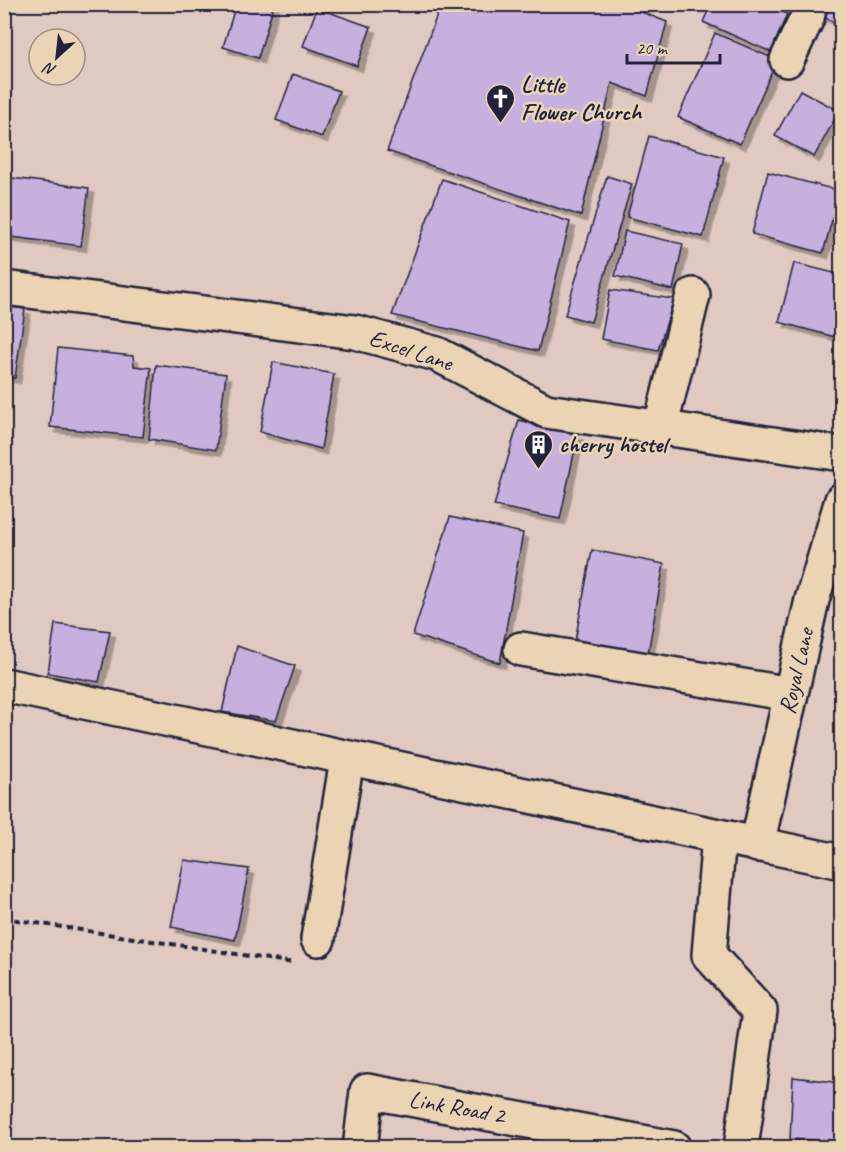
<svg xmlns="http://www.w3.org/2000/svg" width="846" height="1152" font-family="Caveat,sans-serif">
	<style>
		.building { fill: #c7afde; stroke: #22223b; stroke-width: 1.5; filter: url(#shadow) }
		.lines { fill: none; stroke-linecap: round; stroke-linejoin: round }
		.minor-casing { stroke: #22223b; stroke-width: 38 }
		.path { stroke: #22223b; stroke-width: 4; stroke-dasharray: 6 4.5; stroke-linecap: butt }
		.minor { stroke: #ead4b3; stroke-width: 33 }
		.labels { text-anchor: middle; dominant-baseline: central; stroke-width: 5; stroke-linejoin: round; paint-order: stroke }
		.poi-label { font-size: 24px; font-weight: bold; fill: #22223b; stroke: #ead4b3; text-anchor: start }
		.street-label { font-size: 24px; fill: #22223b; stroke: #ead4b3 }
	</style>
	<defs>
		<filter id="shadow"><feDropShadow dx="5.5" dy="5.5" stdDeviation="0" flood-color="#0004"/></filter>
	</defs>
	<rect width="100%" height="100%" fill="#e0c9c0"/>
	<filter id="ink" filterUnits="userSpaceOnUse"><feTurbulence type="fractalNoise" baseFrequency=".0167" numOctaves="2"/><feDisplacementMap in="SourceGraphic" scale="12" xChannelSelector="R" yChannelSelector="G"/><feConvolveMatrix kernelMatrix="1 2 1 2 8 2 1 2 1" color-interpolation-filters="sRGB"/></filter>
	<g filter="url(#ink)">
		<path class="building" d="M236 4H274L258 58 223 47Z
			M441 4H621L667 22 647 96 612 83 581 216 387 151Z
			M711 4H766L787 14 771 52 703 22Z
			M820 4H842V26L816 13Z
			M317 8 371 27 357 66 303 46Z
			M715 33 777 60 740 144 678 117Z
			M293 74 339 91 322 137 276 120Z
			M800 90 839 111 814 157 775 136Z
			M649 136 724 157 703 237 627 217Z
			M768 172 840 191 823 253 752 234Z
			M607 176 632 184 591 322 565 315Z
			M4 177 89 188 81 246 4 236Z
			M442 179 570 222 538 351 392 315Z
			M625 231 683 244 673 290 615 276Z
			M794 263 842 275V313L835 337 779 322Z
			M610 290 674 299 658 350 601 339Z
			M4 306 25 309 15 378 4 376Z
			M58 348 133 356 134 366 151 368 143 437 50 427Z
			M273 362 334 374 321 449 260 432Z
			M156 365 226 374 216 450 149 439Z
			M519 420 578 435 560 519 494 506Z
			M450 517 523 533 500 663 413 635Z
			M592 550 664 564 648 653 575 641Z
			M55 624 110 631 99 682 48 673Z
			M237 646 295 666 276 721 222 712Z
			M184 860 249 869 235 940 171 927Z
			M793 1077 842 1083V1141L790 1139Z"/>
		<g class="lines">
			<defs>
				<path id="minor" d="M787 60 807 18 810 4
					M4 288 355 332 437 354 546 411 842 454
					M660 429 693 295
					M521 649 791 694
					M4 685 842 862
					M719 836 709 955 760 1011 741 1148
					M757 845 812 600 842 500
					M318 939 347 759
					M360 1148 367 1091 674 1148"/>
			</defs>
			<use href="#minor" class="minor-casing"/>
			<path class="path" d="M4 918 294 963"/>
			<use href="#minor" class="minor"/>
		</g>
	</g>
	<defs>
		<symbol id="church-pin" viewBox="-11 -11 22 30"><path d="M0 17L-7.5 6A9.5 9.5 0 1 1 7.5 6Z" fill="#22223b" stroke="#ead4b3"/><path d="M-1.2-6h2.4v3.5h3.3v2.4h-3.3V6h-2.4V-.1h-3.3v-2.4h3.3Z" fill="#fff"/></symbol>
		<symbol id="building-pin" viewBox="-11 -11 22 30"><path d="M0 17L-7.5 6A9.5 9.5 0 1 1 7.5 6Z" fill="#22223b" stroke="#ead4b3"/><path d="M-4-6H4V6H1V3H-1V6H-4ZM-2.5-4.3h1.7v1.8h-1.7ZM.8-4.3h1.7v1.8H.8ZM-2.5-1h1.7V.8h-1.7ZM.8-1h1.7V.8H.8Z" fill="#fff"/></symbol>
	</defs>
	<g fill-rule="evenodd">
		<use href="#church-pin" x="484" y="82" width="33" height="45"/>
		<use href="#building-pin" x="522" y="428" width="33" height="45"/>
	</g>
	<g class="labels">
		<g class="poi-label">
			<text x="521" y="84">Little<tspan x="521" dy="28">Flower Church</tspan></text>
			<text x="559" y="444">cherry hostel</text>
		</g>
		<g class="street-label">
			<text transform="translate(411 350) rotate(18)">Excel Lane</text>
			<text transform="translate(796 671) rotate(-77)">Royal Lane</text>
			<text transform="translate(457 1107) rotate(10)">Link Road 2</text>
		</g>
	</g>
	<rect width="846" height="1152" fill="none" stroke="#ead4b3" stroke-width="24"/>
	<rect x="12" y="12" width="822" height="1128" fill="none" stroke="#22223b" stroke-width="2" filter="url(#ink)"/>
	<g transform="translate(57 57) rotate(207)"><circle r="28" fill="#ead4b3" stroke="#9a8d83" stroke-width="1.5"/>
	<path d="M0-4.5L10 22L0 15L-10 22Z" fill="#22223b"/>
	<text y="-9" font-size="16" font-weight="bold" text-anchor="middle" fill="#22223b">N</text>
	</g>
	<path d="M627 54v9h93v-9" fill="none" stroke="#22223b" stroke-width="3"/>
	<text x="636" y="54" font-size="18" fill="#22223b" stroke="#ead4b3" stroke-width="4.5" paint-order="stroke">20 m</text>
</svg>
